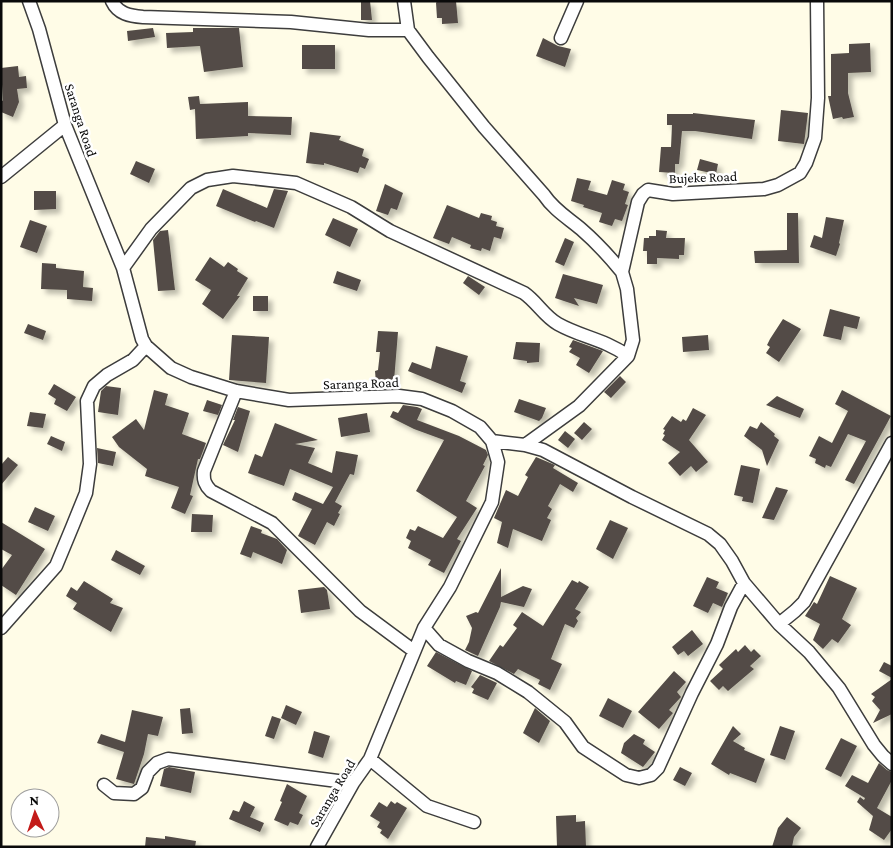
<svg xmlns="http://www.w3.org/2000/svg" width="893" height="848" font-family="'Crimson Pro',serif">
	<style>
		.building { fill: #534c46; filter: url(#shadow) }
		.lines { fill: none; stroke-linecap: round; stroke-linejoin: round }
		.street-casing { stroke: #3d3d3d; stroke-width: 15 }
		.street { stroke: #fff; stroke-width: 12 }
		.labels { text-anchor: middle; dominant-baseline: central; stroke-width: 5; stroke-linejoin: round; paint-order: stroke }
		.street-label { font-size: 14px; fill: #0a0a0a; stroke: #fff }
	</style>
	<defs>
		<filter id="shadow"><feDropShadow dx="4.5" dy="4.5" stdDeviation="2.5" flood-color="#0004"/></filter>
	</defs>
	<rect width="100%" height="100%" fill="#fffce7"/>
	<path class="building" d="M361 1H370L372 20H361Z
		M437 1H456L458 23 442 24V18H437L436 3Z
		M153 28 155 37 128 41 127 31Z
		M193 28H239L243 67 204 72 200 46 167 48 166 33 193 32Z
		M543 38 558 46 571 49 565 67 536 56Z
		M870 43 871 72 848 73V93L854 117 843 119 842 117 833 119 828 96H831V54L849 53V44Z
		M302 45H335V69H302Z
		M18 66 19 77 26 76 27 88 17 89 19 102 13 117 1 112V100L3 101 1 68Z
		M199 96 200 104 248 102V116L292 117 291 135 248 133V136L196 139 195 109 190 110 188 97Z
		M781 110 808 113 804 144 778 141Z
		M693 113 755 120 752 139 695 131H682L679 164H675V173L659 172 661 147H671L672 125H667V114H693Z
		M310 132 341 136 339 140 364 149 362 156 369 159 365 169 360 167 358 173 324 163V165L306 163Z
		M700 159 718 164 716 174 697 170Z
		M136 161 155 169 149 183 130 174Z
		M577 178 591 181 588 190 607 195 612 180 625 184 623 190 629 192 625 204 628 205 622 221 615 219 612 226 599 222 602 213 583 207 584 205 571 201Z
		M385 184 403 193 397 210 391 208 388 215 376 211Z
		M223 189 267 208 274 189 288 191 274 228 256 221 255 222 216 206Z
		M34 191H56V209L34 210Z
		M447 205 479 218 481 213 492 216 491 220 497 222 496 226 504 228 501 239 494 237 490 251 482 248 481 251 470 248 471 245 452 237 449 244 433 238Z
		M787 213H798L799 263H755L754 251 787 250Z
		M826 217 844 220 839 243 840 244 836 256 810 247 814 235 822 238Z
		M333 218 358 229 350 247 325 235Z
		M30 220 47 226 37 253 20 247Z
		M168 230 175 290 158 291 153 240 160 231Z
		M656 230 667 231 666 238H685L684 255H679V259L657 258V264H647V251H643L644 238H649V236H656Z
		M565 238 574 242 564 266 555 262Z
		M210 257 224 267 228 262 238 269 237 271 248 278 237 296H240L223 319 202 304 211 290 195 280Z
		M42 263 56 264V268L84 271 83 287 93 288 92 301 67 299V290L41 289Z
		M337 271 361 280 357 291 333 283Z
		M563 274 603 285 597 304 574 298 579 306 555 298Z
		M468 276 485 287 479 295 463 283Z
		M253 296H268V311H253Z
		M830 309 860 317 857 329 844 326 841 340 823 336Z
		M783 319 801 329 779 362 766 353 770 347 767 345 770 339Z
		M28 324 46 331 43 340 24 333Z
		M378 331 398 332 394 381 376 383 375 371 378 370 380 352H376Z
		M232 335 269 337 266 383 229 380Z
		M708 335 709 350 683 352 682 337Z
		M573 340 603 351 589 373 576 365 580 358 569 352 572 348 569 347Z
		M516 342 540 343 539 362 527 363V361L513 359Z
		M436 346 468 356 460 381 466 383 462 393 408 371 412 362 431 369Z
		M620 376 626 382 611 398 604 392Z
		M54 384 76 397 67 411 54 404 56 399 48 394Z
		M106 386 121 388 118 415 98 412 101 391Z
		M154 390 168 394 165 405 189 413 182 434 206 443 200 459H198L190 495 193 496 185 514 171 508 179 487 145 476 147 469 119 447 112 437 136 419 144 430Z
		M842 390 891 416 854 484 845 480 866 441 848 434 831 467 826 465 825 468 815 463 816 459 809 456 819 436 832 443 848 411 835 404Z
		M777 396 804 409 800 418 766 405Z
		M519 399 546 408 542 418 539 421 514 412Z
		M207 400 222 405 218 415 203 411Z
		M403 405 417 407 422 409 417 420 459 436 486 450 488 455 483 465 485 466 466 501 477 508 457 539 461 541 444 573 428 565 431 560 408 548 411 541 406 538 410 529 415 531 418 526 443 538 457 517 416 491 444 440 414 429 390 417 393 411 398 413Z
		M238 407 250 411 238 452 223 445 235 420H233Z
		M693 408 706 415 689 440 708 462 696 472 691 466 680 476 668 463 680 452 662 440 665 435 663 434 665 430 663 429 672 416 681 422 683 419 686 421Z
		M30 412 46 414 43 428 27 426Z
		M367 413 370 432 341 437 338 418Z
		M584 422 592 429 582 440 574 433Z
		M761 422 775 434 774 436 779 440 767 466 762 450 744 436 750 426 757 429Z
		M275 423 318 440 295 444 315 448 308 463 332 473 336 451 358 455 354 475 350 474 335 502 342 506 338 513 340 514 334 526 327 522 315 545 298 536 312 509 292 500 295 492 323 504 333 487 290 469 284 486 248 473 255 454 262 457Z
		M565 431 575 439 568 448 558 440Z
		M51 436 65 442 62 451 47 444Z
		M97 448 116 452 113 466 98 463Z
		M8 457 18 465 1 485V465Z
		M536 457 555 465 553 468 578 483 573 492 560 484 548 506 552 509 547 518 551 520 542 541 513 529 508 548 497 543 502 522 494 518 506 490 518 496 528 477 525 475Z
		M741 465 760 469 753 503 742 501 743 497 734 495Z
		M776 487 788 490 774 520 762 518Z
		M35 507 55 516 48 531 28 522Z
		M192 514 213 515 212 532H191Z
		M610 520 628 528 613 559 596 549Z
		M1 522 45 549 16 595 1 585V570L12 555 1 549Z
		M251 526 262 530 261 533 277 539 287 550 282 564 253 552 251 558 240 554Z
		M116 550 145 566 140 575 111 560Z
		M501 568V597L523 586 532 589 524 607 501 602 500 607 478 656 465 650 469 642 472 628 466 616 476 612 478 613Z
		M830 576 857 588 842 619 851 625 838 643 832 639 823 649 813 640 820 624 805 616 814 602 817 604Z
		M707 577 719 582 716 588 728 593 722 607 713 603 708 613 693 606Z
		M572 580 578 583 579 581 589 587 575 609 581 612 576 618 578 621 574 628 565 624 551 659 562 664 550 690 538 684 540 680 518 669 514 674 489 661 500 645 503 647 517 628 513 625 522 612 543 626Z
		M84 581 113 599 110 603 123 608 111 632 73 609 77 603 66 596 71 587 77 591Z
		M324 587 327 590 330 609 301 613 298 590Z
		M692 630 703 644 688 656 684 651 678 655 672 647Z
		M745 645 751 652 754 649 761 656 750 666 754 669 728 691 723 686 719 690 710 681 723 669 719 665 736 649 738 652Z
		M436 652 472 671 466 685 456 681 455 683 427 666Z
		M884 662 892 666V678L879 671Z
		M674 671 686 682 677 692 681 697 669 710 673 713 659 729 638 712Z
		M480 675 497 683 488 700 472 693 474 689 471 687Z
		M892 679V714L873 723 880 710 872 701 875 697 871 694Z
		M608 698 632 711 623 728 599 716Z
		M286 705 302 712 296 725 281 718Z
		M190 708 193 733 182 734 180 709Z
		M535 708 550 721 539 743 523 733Z
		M132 710 163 717 158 736 148 734 144 754 134 784 116 779 124 752 97 743 101 734 125 742Z
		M272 716 281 719 274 739 265 736Z
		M733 726 741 734 733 741 745 748 744 750 765 759 756 783 730 773 729 775 711 764Z
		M780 726 795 731 785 760 770 755Z
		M314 731 330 736 323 758 308 753Z
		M634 734 645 740 643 744 655 752 643 767 621 753 624 743Z
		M841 738 857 746 841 777 825 769Z
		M879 763 887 770 892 772V780L877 808 892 817V829L884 840 869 830 873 816 857 802 860 797 864 800 865 798 845 786 852 775 868 783Z
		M169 767 195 772 191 793 160 786 164 769Z
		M680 767 692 773 685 786 673 780Z
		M287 784 307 796 299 813 303 815 298 825 290 822 288 826 274 820 282 802 280 801Z
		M244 801 255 807 250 817 264 823 260 832 229 819 233 810 239 812Z
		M391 801 395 804 397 802 407 808 388 839 380 833 382 830 377 827 380 822 370 816 379 802 387 807Z
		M576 815V822L585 821 586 847H557L556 816Z
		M787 817 801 828 794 837 792 847H772L778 828Z
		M165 836 196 841 195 847H145L146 837 165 839Z"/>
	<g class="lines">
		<defs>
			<path id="street" d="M29 1 39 29 65 125 123 268 142 339 146 346 171 368 191 377 236 391 289 400 399 396 422 399 452 411 480 427 492 441 498 462 492 502 450 587 424 628 370 759 353 783 317 847
				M112 1C118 14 130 16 143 17L291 22 369 30H408
				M404 1 408 30 428 57 484 127 544 195C554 210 568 218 581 229 596 242 609 256 622 272
				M561 38 577 1
				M1 177 65 125
				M123 268 151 229 191 188 207 180 233 176 296 183 351 207 390 231 524 293C537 302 544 316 558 324 581 337 604 339 628 356
				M236 391 204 471C203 480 205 485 211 491L272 523 360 611 414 651
				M492 441 525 445 543 450 632 497 708 534 720 544 732 561 744 583 779 624 809 652 839 688 874 745 883 756 892 764
				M525 445 579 406 628 356 633 340 627 289 622 272 638 202 643 194 648 190 673 194 764 189 778 185 800 173 806 163 815 138 818 98 817 1
				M779 624 795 611 804 602 892 443
				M1 628 56 566 73 525 86 493 90 464 87 401 94 386 107 375 133 360 146 346
				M424 628 439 645 468 661 497 673 528 692 565 722 583 747 626 775 639 778 651 775 658 768 692 693 717 644 731 607 744 583
				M370 759 427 806 474 822
				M104 785 114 793 134 794 142 788 148 772 157 763 168 759 353 783"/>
		</defs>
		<use href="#street" class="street-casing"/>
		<use href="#street" class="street"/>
	</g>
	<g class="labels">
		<g class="street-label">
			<text transform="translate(81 120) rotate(72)">Saranga Road</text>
			<text transform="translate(703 177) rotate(-2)">Bujeke Road</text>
			<text transform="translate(361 383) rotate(-2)">Saranga Road</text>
			<text transform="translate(332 793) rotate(-59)">Saranga Road</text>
		</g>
	</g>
	<rect width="893" height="848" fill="none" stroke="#0a0a0a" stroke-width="5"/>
	<g transform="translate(35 813) rotate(357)"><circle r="24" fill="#ffffff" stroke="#9d9d9d"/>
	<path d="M0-4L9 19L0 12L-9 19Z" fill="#c31b19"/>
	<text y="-8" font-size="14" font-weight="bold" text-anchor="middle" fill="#0a0a0a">N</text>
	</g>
</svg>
